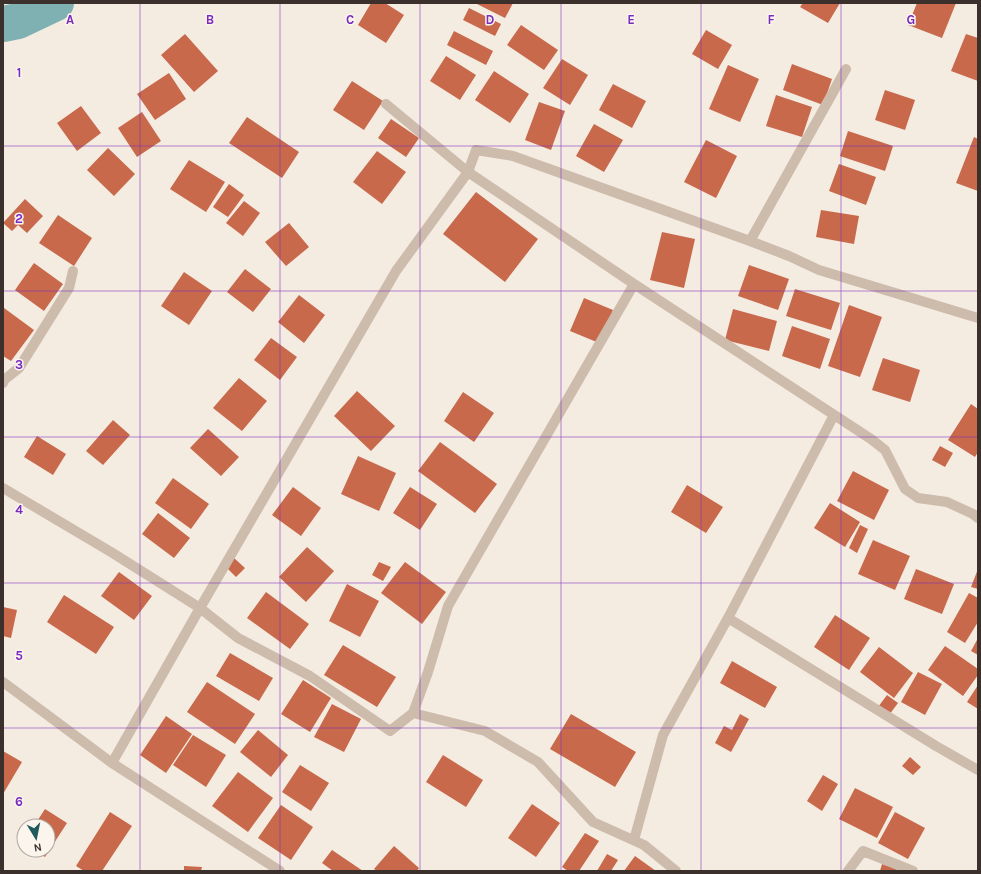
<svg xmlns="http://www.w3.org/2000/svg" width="981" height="874" font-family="Karla,sans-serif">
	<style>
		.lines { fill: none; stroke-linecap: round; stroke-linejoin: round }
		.river { stroke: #7fb0b2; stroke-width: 36 }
		.building { fill: #c8694b }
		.minor { stroke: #cdbbac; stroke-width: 10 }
		.grid { fill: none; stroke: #7b2cbf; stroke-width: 1; stroke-opacity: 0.55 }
		.grid-label { font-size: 13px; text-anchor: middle; font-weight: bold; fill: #7b2cbf; stroke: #fbf5ee; stroke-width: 3; stroke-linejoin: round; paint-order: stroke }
	</style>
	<rect width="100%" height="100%" fill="#f4ebe1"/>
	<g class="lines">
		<path class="river" d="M3 24 18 21 56 3"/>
	</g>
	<path class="building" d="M371 3H385L404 15 386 43 358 25Z
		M475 3H513L505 18Z
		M803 3H840L828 23 800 7Z
		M917 3H956L942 38 908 25Z
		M469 8 501 24 495 36 463 20Z
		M521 25 558 50 544 70 507 45Z
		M706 30 732 45 718 69 692 54Z
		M454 31 493 51 486 65 447 45Z
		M185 34 218 71 194 92 161 55Z
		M966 34 978 38V81L951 71Z
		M446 56 476 75 460 100 430 81Z
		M562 59 588 75 570 105 543 88Z
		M792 64 832 79 823 105 783 90Z
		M728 65 759 79 740 122 709 109Z
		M494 71 529 94 510 123 475 100Z
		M169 73 186 99 155 120 137 94Z
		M352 81 383 101 364 130 333 110Z
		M613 84 646 101 632 128 599 110Z
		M885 90 915 100 905 130 875 120Z
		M776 95 812 107 802 137 766 126Z
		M539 102 565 111 551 150 525 140Z
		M81 106 101 133 77 151 57 123Z
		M142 112 161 141 137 157 118 128Z
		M247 117 299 152 282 178 229 143Z
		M391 119 419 138 406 157 378 138Z
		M594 124 623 140 604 172 576 156Z
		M848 131 893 146 885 171 840 156Z
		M974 137 978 139V191L956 183Z
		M706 140 737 156 716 198 684 182Z
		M108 148 135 174 114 196 87 170Z
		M377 151 406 172 382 204 353 182Z
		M189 160 225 182 206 212 170 189Z
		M839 164 876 177 866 205 829 191Z
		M229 184 244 195 228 217 213 207Z
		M476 192 538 239 505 282 443 234Z
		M25 199 43 216 27 233 18 225 12 231 3 223Z
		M244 201 260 213 243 236 226 223Z
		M821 210 859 216 854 244 816 237Z
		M58 215 92 238 74 266 39 243Z
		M289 223 309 247 286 266 265 242Z
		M662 232 695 239 684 288 650 280Z
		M34 263 63 284 44 311 15 290Z
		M749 265 789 279 778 310 738 296Z
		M245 269 271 289 253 312 227 292Z
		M184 272 212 291 189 325 161 306Z
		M795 289 840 303 831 330 786 316Z
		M299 295 325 315 304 343 278 322Z
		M584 298 613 310 599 343 570 331Z
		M849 305 882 317 860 377 828 366Z
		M4 308 34 330 11 361 3 356Z
		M733 309 777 321 769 351 725 340Z
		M792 326 830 339 820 369 782 356Z
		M271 338 297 357 280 380 254 360Z
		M883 358 920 370 910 402 872 390Z
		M239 378 267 401 242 431 213 408Z
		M357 391 395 426 371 451 334 416Z
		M463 392 494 413 474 442 444 421Z
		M971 404 978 409V452L975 457 948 440Z
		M113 420 130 435 103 465 86 451Z
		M208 429 239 457 221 476 190 448Z
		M37 436 66 454 53 475 24 457Z
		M440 442 497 484 475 513 418 471Z
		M940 446 953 453 945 467 932 460Z
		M358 456 396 473 379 511 341 494Z
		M853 471 889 490 874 520 837 501Z
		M173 478 209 504 191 529 155 503Z
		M687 485 723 507 706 533 671 512Z
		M293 487 321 508 301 536 272 515Z
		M410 487 437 504 420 530 393 513Z
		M830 503 860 522 845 547 814 528Z
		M158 513 190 538 174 558 142 534Z
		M860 525 868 529 857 553 849 548Z
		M873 540 910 556 895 590 858 574Z
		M307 547 334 571 306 602 279 577Z
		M234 558 245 568 236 577 225 566Z
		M379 562 391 567 383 581 372 575Z
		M405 562 446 592 422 624 381 593Z
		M916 569 954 584 942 614 904 599Z
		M978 569V589L971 587Z
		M119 572 152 596 134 620 101 596Z
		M347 584 379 601 360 637 329 621Z
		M266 592 309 624 290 649 247 618Z
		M969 593 978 598V622L965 643 947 632Z
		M64 595 114 627 96 654 47 622Z
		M3 607 17 610 11 638 3 636Z
		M835 615 870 638 849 670 814 647Z
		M977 640 978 641V655L971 651Z
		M343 645 396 677 377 707 324 675Z
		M945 646 978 669V675L963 696 928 670Z
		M879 647 913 673 894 698 860 672Z
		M230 653 273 678 259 701 216 676Z
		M732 661 777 687 765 708 720 683Z
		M918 672 942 684 925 715 901 702Z
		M303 680 331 698 310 732 281 714Z
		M207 682 255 714 235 744 187 712Z
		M978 685V709L967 702Z
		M887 695 898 703 889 715 878 707Z
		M332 704 361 719 344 752 314 737Z
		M571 714 636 752 615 787 550 749Z
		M740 714 749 719 731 752 715 743 724 726 732 730Z
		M166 716 192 734 166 773 140 755Z
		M258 730 288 755 271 777 240 752Z
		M193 735 226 755 206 787 173 765Z
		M3 751 22 762 3 794Z
		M443 755 483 780 466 807 426 782Z
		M910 757 921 767 913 775 902 766Z
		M300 765 329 783 311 811 282 792Z
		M238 772 273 798 248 832 212 806Z
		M823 775 838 784 822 811 807 801Z
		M855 788 893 807 877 838 839 819Z
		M532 804 560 823 536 857 508 838Z
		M281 805 313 827 291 860 258 838Z
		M45 809 67 823 45 857 34 850H48V826H34Z
		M110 812 132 826 102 871H84L76 866Z
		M895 812 925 828 908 859 878 843Z
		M585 833 599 841 579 871H568L562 867Z
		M394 846 419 868 417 871H377L374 869Z
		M332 850 363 871H333L322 863Z
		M607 854 618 860 611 871H597Z
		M635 856 656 871H624Z
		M882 864 903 871H880Z
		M184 866 202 867 201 871H184Z"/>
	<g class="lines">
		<path class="minor" d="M386 104 468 172 634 284 871 439 885 450 905 489 918 498 947 502 973 514 978 518
			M750 241 846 69
			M3 383 4 380 19 368 69 288 73 271
			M3 488 111 552 200 608 238 638 310 676 390 731 413 713 485 731 538 762 593 822 644 845 676 871
			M728 618 936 746 978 770
			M3 682 112 763 280 871
			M413 713 428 672 448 606 634 284
			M112 763 200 608 396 271 468 172 476 150 513 156 750 241 789 256 819 270 978 318
			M634 840 663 735 728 618 834 415
			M848 871 863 851 913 871"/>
	</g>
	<path class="grid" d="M140 3V871M280 3V871M420 3V871M561 3V871M701 3V871M841 3V871M3 146H978M3 291H978M3 437H978M3 583H978M3 728H978"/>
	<g class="grid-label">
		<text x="70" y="24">A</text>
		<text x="210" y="24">B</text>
		<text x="350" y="24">C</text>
		<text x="490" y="24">D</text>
		<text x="631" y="24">E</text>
		<text x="771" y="24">F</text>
		<text x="911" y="24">G</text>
		<text x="19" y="77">1</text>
		<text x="19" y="223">2</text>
		<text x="19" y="369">3</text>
		<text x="19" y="514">4</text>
		<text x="19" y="660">5</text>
		<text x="19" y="806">6</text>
	</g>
	<rect width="981" height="874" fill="none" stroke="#3b302b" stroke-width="8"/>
	<g transform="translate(36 838) rotate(170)"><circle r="19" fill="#fbf5ee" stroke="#aea6a0"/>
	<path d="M0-3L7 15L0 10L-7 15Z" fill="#1f5a5e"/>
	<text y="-6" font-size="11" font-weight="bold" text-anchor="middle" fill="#3b302b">N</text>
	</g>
</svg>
